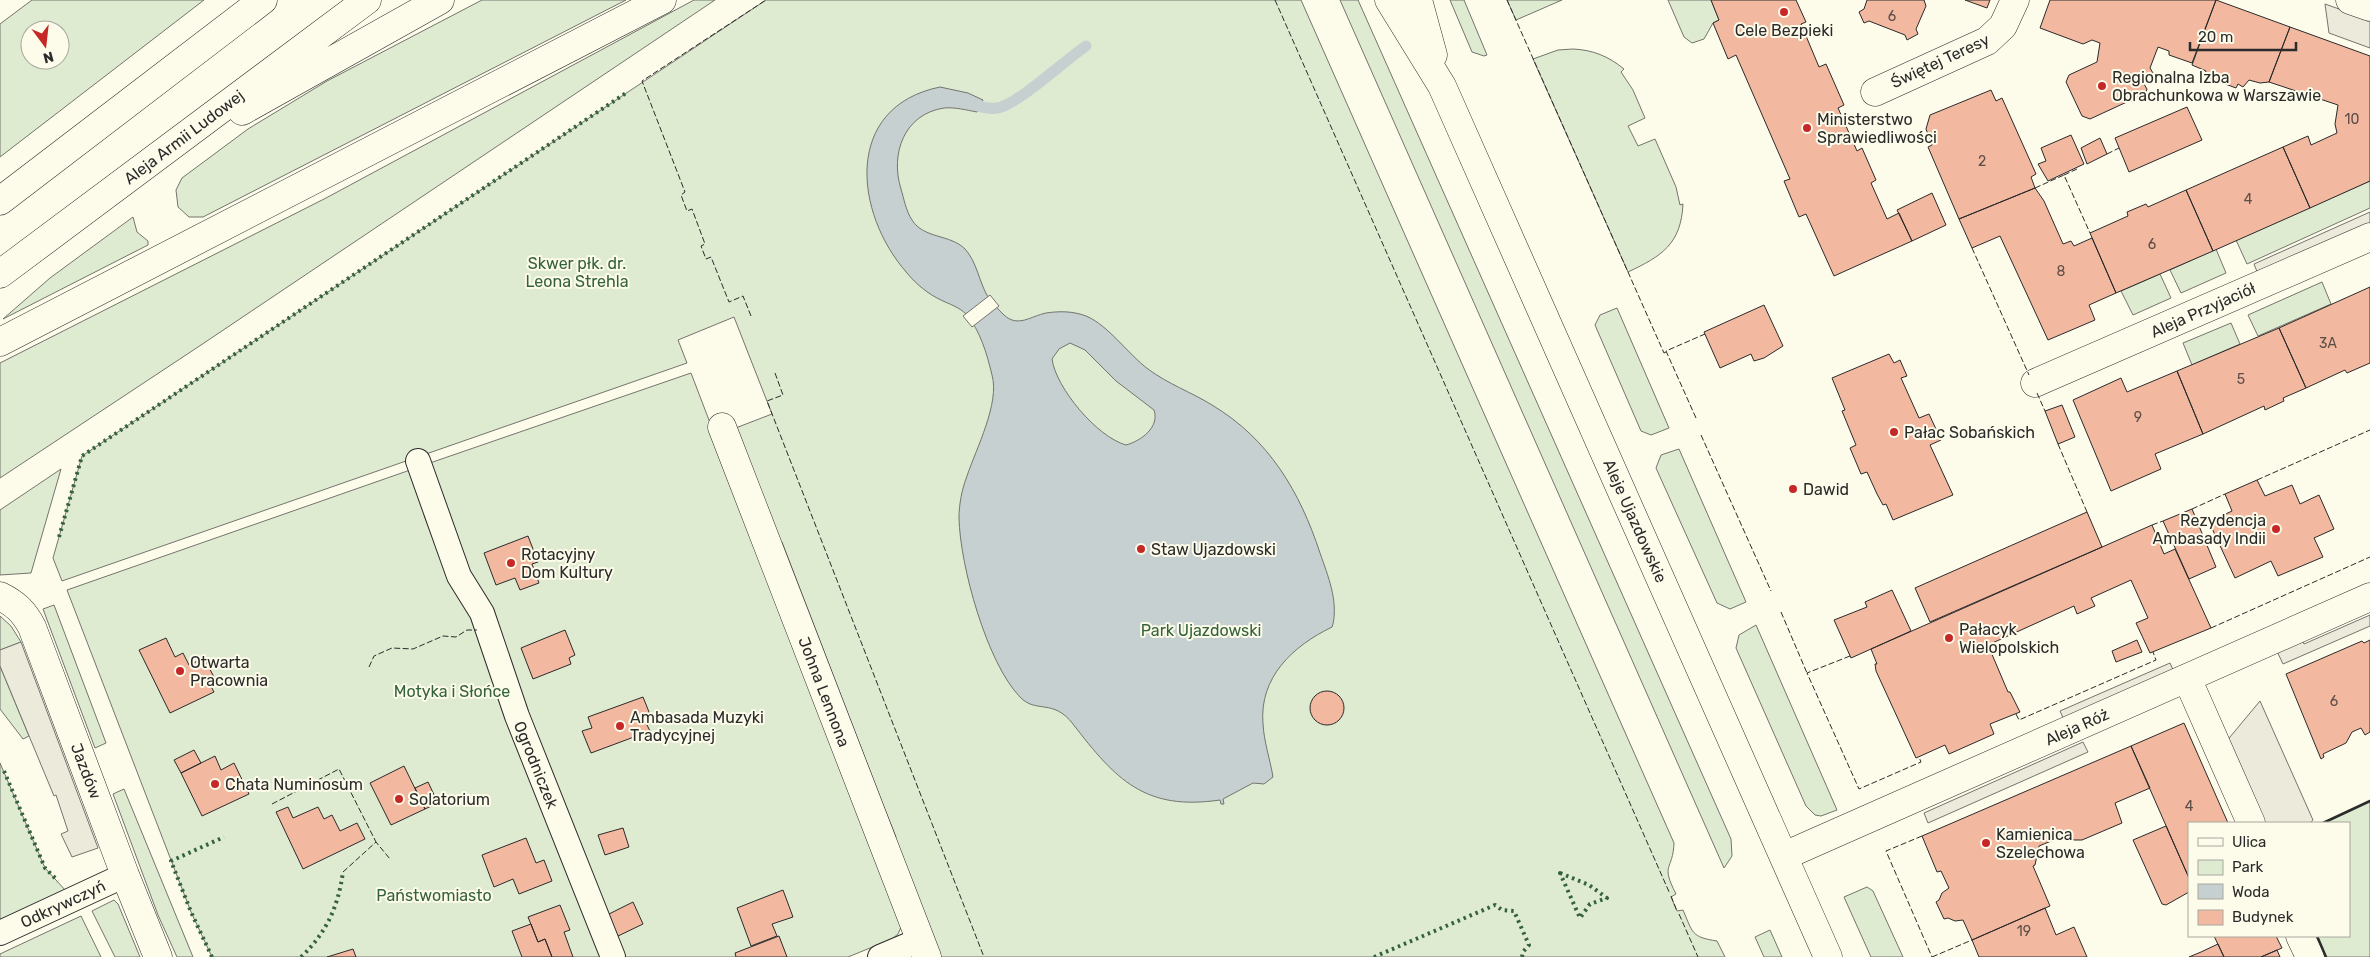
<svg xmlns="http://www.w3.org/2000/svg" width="2370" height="957" font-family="Rubik,sans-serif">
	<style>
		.green { fill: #deebd1; stroke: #74746e; fill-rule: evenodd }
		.parking { fill: #eceadb; stroke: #74746e }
		.water { fill: #c7d0d0; stroke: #74746e; fill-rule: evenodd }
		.pier { fill: #fdfbea; stroke: #74746e }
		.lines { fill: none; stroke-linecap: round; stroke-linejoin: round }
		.stream { stroke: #c7d0d0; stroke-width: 11 }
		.building { fill: #f2b8a0; stroke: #2b2b2b }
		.pedestrian-casing { stroke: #2b2b2b; stroke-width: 26 }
		.minor-casing { stroke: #2b2b2b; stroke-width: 29 }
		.tertiary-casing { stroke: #2b2b2b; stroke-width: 29 }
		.primary-casing { stroke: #2b2b2b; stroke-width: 29 }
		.pedestrian { stroke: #fdfbea; stroke-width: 24 }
		.minor { stroke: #fdfbea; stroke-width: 28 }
		.tertiary { stroke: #fdfbea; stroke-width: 28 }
		.primary { stroke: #fdfbea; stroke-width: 28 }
		.hedge { stroke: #34623c; stroke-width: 4; stroke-dasharray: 2.5 4; stroke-linecap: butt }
		.fence { stroke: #2b2b2b; stroke-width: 1; stroke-dasharray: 6 2.5; stroke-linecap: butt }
		.wall { stroke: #2b2b2b; stroke-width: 2.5 }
		.poi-dot { fill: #c62828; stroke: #fdfbea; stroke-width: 2 }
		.labels { text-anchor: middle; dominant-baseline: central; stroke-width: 4; stroke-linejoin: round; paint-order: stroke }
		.number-label { font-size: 14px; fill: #5d4e48 }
		.poi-label { font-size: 16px; fill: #2b2b2b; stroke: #fdfbea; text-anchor: start }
		.street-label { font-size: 16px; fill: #2b2b2b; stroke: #fdfbea }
		.park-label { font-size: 16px; fill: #34623c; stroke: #fdfbea }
	</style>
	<rect width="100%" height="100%" fill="#fdfbea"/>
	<path class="green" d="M32 0H204L0 157V24ZM30 30H60V60H30Z
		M482 0H626L203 217H189L178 207 176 190 182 178 248 129 327 81Z
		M694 0H715L198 347 0 478V363L326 198Z
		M766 0H1301L1674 843C1673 871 1660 863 1676 894L1671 897 1677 911 1683 910C1693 933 1691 937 1717 941L1725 957H936L892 843 896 837 884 807 782 542 775 540 733 429 772 414 734 317 678 340 687 363 62 581 53 558 82 456Z
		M1340 0H1358L1731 839 1732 856 1724 868Z
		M1450 0H1464L1487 55 1484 56 1472 52Z
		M1507 0H1562L1516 20Z
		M1668 0H1711L1719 20 1713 23 1704 39 1692 43 1684 37Z
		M1573 49C1593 50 1608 56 1624 69L1621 72 1633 90 1645 118 1628 126 1638 146 1655 139 1676 187 1680 205 1683 204C1681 244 1662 256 1628 272L1533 59 1558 50Z
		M2370 181V208L2247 264 2236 240Z
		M133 217 137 232 148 241V245L3 319 50 278Z
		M2216 249 2226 273 2181 293 2170 270Z
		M2160 274 2171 298 2133 315 2121 291Z
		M2322 282 2331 304 2258 336 2248 315Z
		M1617 308 1669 428 1651 435 1641 431 1595 325 1600 315Z
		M2231 323 2240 344 2192 365 2183 343Z
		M691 373 902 925 898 934 892 939 848 957H622L461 558 427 464Z
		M1679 449 1746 602 1730 609 1717 603 1656 468 1661 455Z
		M61 469 31 573 0 575V510Z
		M413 469 429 512 424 515 443 565 475 616 605 957H212L191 912 67 590Z
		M54 605 106 743 95 748 43 609Z
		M0 616 11 626 21 642 0 650Z
		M1756 625 1837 810 1821 816 1815 815 1806 806 1736 648 1739 635Z
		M0 666 29 736 23 739 0 709Z
		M0 763 45 868 66 891 0 921Z
		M124 789 193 957H177L158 915 113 794Z
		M2370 801V957H2326L2317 936H2349V823H2323Z
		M1867 887 1873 891 1903 957H1871L1844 897Z
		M114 900 118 904 140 957H115L92 911Z
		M81 916 101 957H0V954Z
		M1770 930 1782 957H1764L1755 937Z"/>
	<path class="parking" d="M2325 4 2370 20V48L2329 33Z
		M2370 212V224L2258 274 2254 264Z
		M2370 615V626L2283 664 2275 647 2300 636 2304 644Z
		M21 642 98 848 72 857 61 834 68 831 56 795 54 796 0 666V650Z
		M2170 663 2174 672 2064 720 2060 711Z
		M2260 701 2313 820 2310 823H2260L2225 743Z
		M2083 742 2088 752 1928 823 1924 813Z"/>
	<path class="water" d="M940 87 968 93 983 100 977 112C966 110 955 107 944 108 904 114 890 154 901 189 904 199 906 211 912 220 924 239 950 234 965 249 977 262 979 282 988 297 992 303 999 310 1004 315 1018 328 1031 316 1046 313 1059 311 1073 311 1086 316 1108 325 1128 354 1148 369 1168 384 1191 392 1212 405 1269 439 1300 492 1320 553 1328 576 1338 600 1333 624L1332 627C1293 646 1259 677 1263 724 1264 742 1270 759 1273 777L1264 784 1253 783 1223 799 1224 804H1221L1220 800C1145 811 1116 780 1073 724 1053 698 1036 714 1020 697 987 663 960 566 959 518 959 504 962 489 967 476 976 449 1000 403 992 375 987 354 980 330 966 314 959 307 949 304 941 300 928 294 916 284 907 273 854 213 843 107 940 87ZM1070 343 1085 350 1116 381 1154 410C1160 427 1141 441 1126 445 1097 437 1056 388 1052 359L1059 349Z"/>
	<path class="pier" d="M990 295 999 306 972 327 963 316Z"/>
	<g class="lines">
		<path class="stream" d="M966 102C976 105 987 110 997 108 1016 106 1065 60 1086 46"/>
	</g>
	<path class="building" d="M1711 0H1796L1806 22 1801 24 1819 67 1826 64 1844 105 1838 108 1857 151 1862 148 1876 180 1871 183 1887 219 1899 213 1912 241 1834 276 1806 214 1799 217 1784 181 1790 179 1736 55 1728 59 1713 23 1719 20Z
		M1867 0H1924L1926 6 1916 29 1918 34 1907 40 1905 35 1869 21 1864 23 1859 12 1864 9Z
		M1965 0H1990L1987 8Z
		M2050 0H2216L2192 63 2169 55V51L2158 47 2150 68 2153 73 2145 79 2144 84 2147 89 2146 92 2137 97 2135 102 2129 101 2090 119 2082 116 2066 82 2069 75 2097 62 2100 43 2092 40 2083 44 2040 28Z
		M2216 0 2290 27 2269 82 2260 83 2249 80 2243 87 2238 84 2236 88 2204 76 2206 71 2192 65Z
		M2290 27 2370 56V181L2310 208 2283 147 2308 136 2311 145 2337 133 2335 124 2338 105 2269 82Z
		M1991 90 1996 101 2002 98 2036 174 2031 177 2035 188 1959 219 1928 147 1932 145 1926 129 1930 115Z
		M2187 107 2202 140 2129 172 2115 138Z
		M2071 135 2084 164 2048 181 2038 164 2046 161 2041 148Z
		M2100 138 2107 154 2087 164 2081 148Z
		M2283 147 2310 208 2213 251 2186 190Z
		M2035 188 2044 201 2063 244 2071 241 2074 246 2092 238 2116 293 2089 305 2095 320 2048 340 2000 236 1972 248 1959 219Z
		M2186 190 2213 251 2116 293 2090 233 2128 216 2127 212 2146 204 2148 207Z
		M1932 193 1946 225 1912 241 1897 210Z
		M2370 287V363L2347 373 2345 370 2306 388 2279 328Z
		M1764 305 1783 346 1764 358 1754 361 1751 354 1720 368 1704 332Z
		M2279 328 2306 388 2283 398 2284 401 2265 410 2264 406 2203 434 2177 371Z
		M1889 354 1894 363 1900 360 1907 376 1901 378 1919 418 1929 414 1941 440 1930 445 1953 495 1893 520 1886 504 1883 505 1877 494 1867 472 1861 474 1850 448 1856 445 1842 411 1845 410 1832 378Z
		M2177 371 2203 434 2155 454 2161 469 2111 491 2073 400 2121 378 2127 392Z
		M2062 405 2075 437 2058 444 2045 411Z
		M2257 480 2265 496 2292 485 2300 504 2319 495 2334 529 2314 538 2323 557 2278 576 2271 561 2235 578 2209 522 2232 511 2225 494Z
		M2192 509 2216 567 2189 579 2163 521Z
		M2087 512 2102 547 1930 622 1915 588Z
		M2152 525 2164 554 2175 549 2211 628 2150 653 2136 623 2148 618 2131 580 2091 598 2095 606 2077 614 2074 606 1988 645 2008 692H2010L2020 712 1990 724 1994 734 1949 754 1945 745 1916 758 1876 671 1875 664H1877L1871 649Z
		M528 536 538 562 532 564 539 583 520 590 515 578 496 585 484 553Z
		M1892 590 1911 631 1851 658 1834 620 1867 607 1865 602Z
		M565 630 575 655 569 658 571 664 533 679 521 648Z
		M166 638 175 657 183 653 189 665 204 658 214 677 207 679 214 692 170 713 139 650Z
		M2137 640 2142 652 2116 662 2112 651Z
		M2370 640V732L2365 735 2361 728 2352 732 2346 743 2323 754 2324 757 2321 759 2286 674 2362 641 2364 643Z
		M1310 708a17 17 0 1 1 34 0a17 17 0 1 1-34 0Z
		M643 697 653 722 647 725 650 731 591 753 582 731 592 728 588 717Z
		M2184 723 2228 823H2189V878L2131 746Z
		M2131 746 2150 788 2115 803 2122 823 2082 840H2074L2066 835 2039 846 2035 865 2033 866 2050 906 1972 940 1963 920 1955 921 1948 918 1944 919 1936 902 1939 900 1942 893 1949 888 1941 871 1937 872 1922 836Z
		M194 750 201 763 181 773 174 760Z
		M215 756 221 770 234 763 249 794 202 816 181 773Z
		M404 766 425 809 391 825 370 783Z
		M428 782 438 803 425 809 415 788Z
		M288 807 293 818 318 807 324 819 332 815 340 831 357 823 365 839 303 869 276 812Z
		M2166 826 2189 878V892L2166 905 2162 904 2133 840Z
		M623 828 629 847 605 855 598 835Z
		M526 838 536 863 544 860 552 881 519 894 513 879 494 887 482 855Z
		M783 890 793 917 772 924 777 936 751 946 737 908Z
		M633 902 643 924 616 937 605 916Z
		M560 905 570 930 564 932 573 957H552L545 939 538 942 528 917Z
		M2045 908 2056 935 2074 927 2087 957H1979L1972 940Z
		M531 924 538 942 545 939 552 957H522L512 931Z
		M779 936 787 957H736L735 953Z
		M2214 936H2276L2282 948 2261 957H2224Z
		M2218 944 2224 957H2189L2201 952Z
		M353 949 356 957H327Z
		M2277 950 2280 957H2261Z"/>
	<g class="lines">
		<defs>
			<path id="pedestrian" d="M418 461 459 576 482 613 517 716 613 957
				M0 933 125 875
				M880 957 920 940"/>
			<path id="minor" d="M2350 0 2370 7
				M1875 92 1987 41 2003 26 2015 0
				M2035 383 2370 237
				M722 427 927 957
				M0 596C16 604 24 612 32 627L125 875 158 957
				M2187 678 2251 823
				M1784 856 2370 597
				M2300 936 2310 957"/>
			<path id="tertiary" d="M1389 0 1442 86 1828 957
				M1418 0 1433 55"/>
			<path id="primary" d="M242 111 440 0
				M0 201 263 0
				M0 274 367 0
				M0 342 662 0"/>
		</defs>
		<use href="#pedestrian" class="pedestrian-casing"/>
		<use href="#minor" class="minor-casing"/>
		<use href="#tertiary" class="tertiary-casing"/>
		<use href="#primary" class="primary-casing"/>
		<use href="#pedestrian" class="pedestrian"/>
		<use href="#minor" class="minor"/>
		<use href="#tertiary" class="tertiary"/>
		<use href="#primary" class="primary"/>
		<path class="hedge" d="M59 537 82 456 626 93
			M4 771 45 868 58 881
			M1560 873 1589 885 1607 898 1590 904 1580 918Z
			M212 957 191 912 171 861 224 837
			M301 957C327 932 338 907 343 872
			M1374 957 1495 905 1502 910 1514 911 1529 945 1523 952 1522 957"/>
		<path class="fence" d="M1275 0 1670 894
			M1507 0 1664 353 1666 352
			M2107 154 2119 148
			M2064 175 2077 169
			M2035 188 2064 175 2090 233
			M1972 248 2029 375
			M751 316 743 296 729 302 711 257 706 259 701 246 705 244 692 209 687 211 681 195 685 192 642 81 766 0
			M775 373 783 395 767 401 984 957
			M2037 393 2045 411
			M1696 418 1666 351 1705 334
			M1701 435 1771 591
			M2058 444 2087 512
			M2257 480 2370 430
			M2192 509 2225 494
			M2152 525 2163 521
			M1781 612 1807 673
			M2211 628 2370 557
			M1850 656 1807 673 1859 789 1921 762 1919 757
			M369 667 374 656 392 648 413 649 443 636 456 637 467 630H477
			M2016 714 2019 720 2156 660 2153 652
			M272 804 339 769 376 842
			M1922 836 1886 851 1932 957
			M343 872 376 842 390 859
			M1671 896 1677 911
			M1679 914 1698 957
			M1932 957 1972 940"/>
		<path class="wall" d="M2323 823 2370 801
			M2317 936 2326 957"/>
	</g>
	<g class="poi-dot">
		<circle cx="1784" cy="12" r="5"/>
		<circle cx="2102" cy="86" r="5"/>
		<circle cx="1807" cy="128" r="5"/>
		<circle cx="1894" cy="432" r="5"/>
		<circle cx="1793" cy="489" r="5"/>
		<circle cx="2276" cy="529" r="5"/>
		<circle cx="1141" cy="549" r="5"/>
		<circle cx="511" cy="563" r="5"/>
		<circle cx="1949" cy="638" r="5"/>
		<circle cx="180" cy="671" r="5"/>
		<circle cx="620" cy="726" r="5"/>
		<circle cx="215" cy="784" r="5"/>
		<circle cx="399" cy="799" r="5"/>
		<circle cx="1986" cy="843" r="5"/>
	</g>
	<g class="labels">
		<g class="number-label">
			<text x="1892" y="16">6</text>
			<text x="2352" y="119">10</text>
			<text x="1982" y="161">2</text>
			<text x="2248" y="199">4</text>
			<text x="2152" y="244">6</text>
			<text x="2061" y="271">8</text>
			<text x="2328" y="343">3A</text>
			<text x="2241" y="379">5</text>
			<text x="2138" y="417">9</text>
			<text x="2334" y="701">6</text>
			<text x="2189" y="806">4</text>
			<text x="2024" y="931">19</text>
		</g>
		<g class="poi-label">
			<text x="1784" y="30" text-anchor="middle">Cele Bezpieki</text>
			<text x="2112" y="77">Regionalna Izba<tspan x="2112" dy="18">Obrachunkowa w Warszawie</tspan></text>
			<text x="1817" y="119">Ministerstwo<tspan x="1817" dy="18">Sprawiedliwości</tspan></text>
			<text x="1904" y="432">Pałac Sobańskich</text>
			<text x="1803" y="489">Dawid</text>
			<text x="2266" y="520" text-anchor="end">Rezydencja<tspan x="2266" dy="18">Ambasady Indii</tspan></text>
			<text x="1151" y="549">Staw Ujazdowski</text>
			<text x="521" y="554">Rotacyjny<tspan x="521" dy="18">Dom Kultury</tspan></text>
			<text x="1959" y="629">Pałacyk<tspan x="1959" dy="18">Wielopolskich</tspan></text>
			<text x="190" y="662">Otwarta<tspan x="190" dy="18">Pracownia</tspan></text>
			<text x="630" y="717">Ambasada Muzyki<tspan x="630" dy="18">Tradycyjnej</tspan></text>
			<text x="225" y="784">Chata Numinosum</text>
			<text x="409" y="799">Solatorium</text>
			<text x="1996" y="834">Kamienica<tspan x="1996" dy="18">Szelechowa</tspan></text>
		</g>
		<g class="street-label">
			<text transform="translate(1940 61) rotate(-25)">Świętej Teresy</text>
			<text transform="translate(184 137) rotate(-37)">Aleja Armii Ludowej</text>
			<text transform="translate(2203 310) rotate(-24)">Aleja Przyjaciół</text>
			<text transform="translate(1635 521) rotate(66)">Aleje Ujazdowskie</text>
			<text transform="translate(824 692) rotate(69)">Johna Lennona</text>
			<text transform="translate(2077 727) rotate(-24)">Aleja Róż</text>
			<text transform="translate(536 765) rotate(68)">Ogrodniczek</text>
			<text transform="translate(86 771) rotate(69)">Jazdów</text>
			<text transform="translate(63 904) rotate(-25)">Odkrywczyń</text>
		</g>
		<g class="park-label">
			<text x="577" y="263">Skwer płk. dr.<tspan x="577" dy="18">Leona Strehla</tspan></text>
			<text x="1201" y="630">Park Ujazdowski</text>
			<text x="452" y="691">Motyka i Słońce</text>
			<text x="434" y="895">Państwomiasto</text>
		</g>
	</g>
	<rect x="2188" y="822" width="162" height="115" fill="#fdfbea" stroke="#a9a89e"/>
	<rect x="2198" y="838" width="25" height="8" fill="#fdfbea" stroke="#a9a89e"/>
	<text x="2232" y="847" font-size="15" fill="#2b2b2b">Ulica</text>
	<rect x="2198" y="860" width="25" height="15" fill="#deebd1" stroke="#a9a89e"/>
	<text x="2232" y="872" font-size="15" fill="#2b2b2b">Park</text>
	<rect x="2198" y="884" width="25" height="15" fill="#c7d0d0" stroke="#a9a89e"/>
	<text x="2232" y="897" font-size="15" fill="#2b2b2b">Woda</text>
	<rect x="2198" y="910" width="25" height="15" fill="#f2b8a0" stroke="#a9a89e"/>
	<text x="2232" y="922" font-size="15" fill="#2b2b2b">Budynek</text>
	<g transform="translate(45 45) rotate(165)"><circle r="24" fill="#fdfbea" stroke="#a9a89e"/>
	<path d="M0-4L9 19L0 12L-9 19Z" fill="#c62828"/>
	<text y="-8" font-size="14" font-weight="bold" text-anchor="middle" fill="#2b2b2b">N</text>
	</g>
	<path d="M2190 42v8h106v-8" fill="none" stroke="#2b2b2b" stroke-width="2.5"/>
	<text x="2198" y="42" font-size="15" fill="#2b2b2b" stroke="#fdfbea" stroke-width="4" paint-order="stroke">20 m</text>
</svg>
